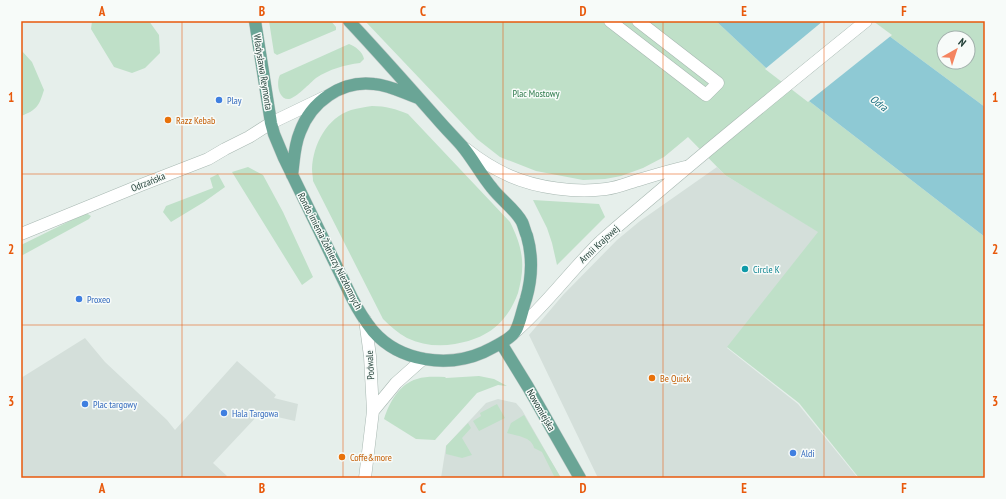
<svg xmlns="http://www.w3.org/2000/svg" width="1006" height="499" font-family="'PT Sans Narrow',sans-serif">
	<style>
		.built { fill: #d4dfda }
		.green { fill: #bfe0c8; fill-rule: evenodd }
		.water { fill: #8ec9d4 }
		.pier { fill: #e6efeb }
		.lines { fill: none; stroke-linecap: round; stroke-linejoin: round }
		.minor-casing { stroke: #a8b8b2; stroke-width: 13 }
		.major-casing { stroke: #c2cac8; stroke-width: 13 }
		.minor { stroke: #fff; stroke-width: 12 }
		.major { stroke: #6aa596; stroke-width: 12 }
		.grid { fill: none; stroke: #e8590c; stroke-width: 1; stroke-opacity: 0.55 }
		.shop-dot { fill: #3f7fe0; stroke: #f7fbf9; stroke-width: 1.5 }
		.food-dot { fill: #e8710a; stroke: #f7fbf9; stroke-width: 1.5 }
		.culture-dot { fill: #0f9aa8; stroke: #f7fbf9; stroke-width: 1.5 }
		.labels { text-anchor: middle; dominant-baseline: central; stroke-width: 3; stroke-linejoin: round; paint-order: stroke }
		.street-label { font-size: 10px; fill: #24423a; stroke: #f7fbf9 }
		.park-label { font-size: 10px; fill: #2d7a4b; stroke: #f7fbf9 }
		.shop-label { font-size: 10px; fill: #366cbe; stroke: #f7fbf9; text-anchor: start }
		.food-label { font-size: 10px; fill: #c56008; stroke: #f7fbf9; text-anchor: start }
		.culture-label { font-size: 10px; fill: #0d838f; stroke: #f7fbf9; text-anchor: start }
		.water-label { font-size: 11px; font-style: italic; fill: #1c6f80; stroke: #f7fbf9 }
		.neatline { fill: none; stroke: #e8590c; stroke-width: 1.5 }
		.grid-label { font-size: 13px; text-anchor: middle; font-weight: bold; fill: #e8590c }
	</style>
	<rect width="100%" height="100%" fill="#e6efeb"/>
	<path class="built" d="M717 167 725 175 819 232 727 348 798 404 858 478H598L529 335 563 295 617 240 640 221Z
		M85 338 105 362 167 420 175 430 237 361 276 395 274 398 298 404 295 421 260 413 213 463 227 476 225 478H21V378Z
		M498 399 516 403 522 410 561 478H441L446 446 486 403Z"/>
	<path class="green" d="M92 21H149L159 35 160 53 145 68 132 73 114 67 91 29Z
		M269 21H331L336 27V30L277 55 274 53Z
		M365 21H716L765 67 985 237V478H859L799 403 727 347 818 232 725 175 688 137 664 157 643 168 621 176 605 179 583 180 536 171 500 157 477 139Z
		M869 21H985V107ZM944 38H968V62H944Z
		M349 44C355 46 363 52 364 59L360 63C344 65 330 69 316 78 310 83 296 98 289 99 278 100 276 82 280 75Z
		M21 50 32 62 44 90C39 106 37 110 21 116Z
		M372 106C386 106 396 109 408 114L510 222C516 234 521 246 522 260 523 271 521 282 518 293 507 323 487 339 455 344 438 347 422 345 407 338 398 333 390 326 383 319L313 181C313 177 312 173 312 169 313 144 327 118 351 110 358 108 365 107 372 106Z
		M248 167 263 175 283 212 313 277 302 285 232 172Z
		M218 174 225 187 204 202 171 222 163 212 166 206 213 188 210 178Z
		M533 200 599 204 605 217 557 265 552 243 547 228Z
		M86 213 91 216 89 219 21 256V245Z
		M479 376 494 379 507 386 498 385 477 393 435 440 416 439 384 419C389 403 399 384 417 379 426 376 436 377 445 377L446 378Z
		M497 404 505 418 479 431 473 421 481 416 480 413Z
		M524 415 561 478H555L542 452 534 448C532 437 517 436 507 433L511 423Z
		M468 423 471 428 462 438 472 455 462 458 446 454V446Z"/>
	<path class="water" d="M716 21H869L985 107V237L765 67Z"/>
	<path class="pier" d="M823 21H873L892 35 808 102 765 69Z"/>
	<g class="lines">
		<defs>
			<path id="minor" d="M610 21 706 95 718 83 638 21
				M466 149C480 160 494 169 510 176 537 188 576 193 606 189 616 188 626 184 635 181 652 176 668 171 685 167
				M21 234 141 185 208 159 225 149 249 137 271 123 325 97
				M516 331C547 304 571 270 601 241 621 223 642 206 663 188 730 131 798 76 866 21
				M373 411 396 383 423 359
				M365 478 373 411 370 356 365 320"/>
			<path id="major" d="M255 21 271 123 274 134 284 158 352 298C358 310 365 321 373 331 400 362 448 368 484 352 492 348 513 338 516 330 520 323 523 307 526 299 532 278 533 257 527 236 525 232 524 226 522 222 515 209 501 200 492 188 481 175 473 159 462 146 455 138 447 130 440 122 410 88 380 54 349 21
				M292 175C294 161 294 146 300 132 311 102 341 80 374 84 389 85 404 93 418 98
				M501 343 528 387 580 478"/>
		</defs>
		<use href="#minor" class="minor-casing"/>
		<use href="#major" class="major-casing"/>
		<use href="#minor" class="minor"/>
		<use href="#major" class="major"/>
	</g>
	<path class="grid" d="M182 21V478M343 21V478M503 21V478M663 21V478M824 21V478M21 174H985M21 325H985"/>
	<g class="shop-dot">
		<circle cx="219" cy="100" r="4"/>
		<circle cx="79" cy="299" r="4"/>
		<circle cx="85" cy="404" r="4"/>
		<circle cx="224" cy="413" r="4"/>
		<circle cx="793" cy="453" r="4"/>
	</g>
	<g class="food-dot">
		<circle cx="168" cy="120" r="4"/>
		<circle cx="652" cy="378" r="4"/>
		<circle cx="342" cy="457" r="4"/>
	</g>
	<circle class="culture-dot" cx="745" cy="269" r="4"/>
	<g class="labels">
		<g class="street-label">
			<text transform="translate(263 72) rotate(81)">Władysława Reymonta</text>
			<text transform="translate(148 182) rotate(-22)">Odrzańska</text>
			<text transform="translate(599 244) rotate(-43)">Armii Krajowej</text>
			<text transform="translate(330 251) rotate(63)">Rondo imienia Żołnierzy Niezłomnych</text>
			<text transform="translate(370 365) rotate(-93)">Podwale</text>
			<text transform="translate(541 410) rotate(60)">Nowomiejska</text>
		</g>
		<g class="park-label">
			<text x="536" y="93">Plac Mostowy</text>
		</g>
		<g class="shop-label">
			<text x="227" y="100">Play</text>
			<text x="87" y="299">Proxeo</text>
			<text x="93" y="404">Plac targowy</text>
			<text x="232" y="413">Hala Targowa</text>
			<text x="801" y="453">Aldi</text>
		</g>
		<g class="food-label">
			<text x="176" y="120">Razz Kebab</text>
			<text x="660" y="378">Be Quick</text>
			<text x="350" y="457">Coffe&amp;more</text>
		</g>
		<g class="culture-label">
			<text x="753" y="269">Circle K</text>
		</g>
		<g class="water-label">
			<text transform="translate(879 103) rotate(38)">Odra</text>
		</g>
	</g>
	<rect width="1006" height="499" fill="none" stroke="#f7fbf9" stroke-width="44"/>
	<g transform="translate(956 50) rotate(39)"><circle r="19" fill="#f7fbf9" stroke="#a3b1ad"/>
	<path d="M0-3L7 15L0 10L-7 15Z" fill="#f4845f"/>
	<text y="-6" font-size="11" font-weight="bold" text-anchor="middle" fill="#24423a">N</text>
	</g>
	<rect x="22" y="22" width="962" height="455" class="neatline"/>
	<g class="grid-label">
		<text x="102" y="16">A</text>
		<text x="262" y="16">B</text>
		<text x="423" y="16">C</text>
		<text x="583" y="16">D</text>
		<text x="744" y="16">E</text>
		<text x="904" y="16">F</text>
		<text x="11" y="102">1</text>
		<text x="995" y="102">1</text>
		<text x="11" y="254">2</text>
		<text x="995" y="254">2</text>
		<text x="11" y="406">3</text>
		<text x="995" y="406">3</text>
		<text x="102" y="493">A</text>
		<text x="262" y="493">B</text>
		<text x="423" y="493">C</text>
		<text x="583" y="493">D</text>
		<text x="744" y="493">E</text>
		<text x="904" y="493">F</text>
	</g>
</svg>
